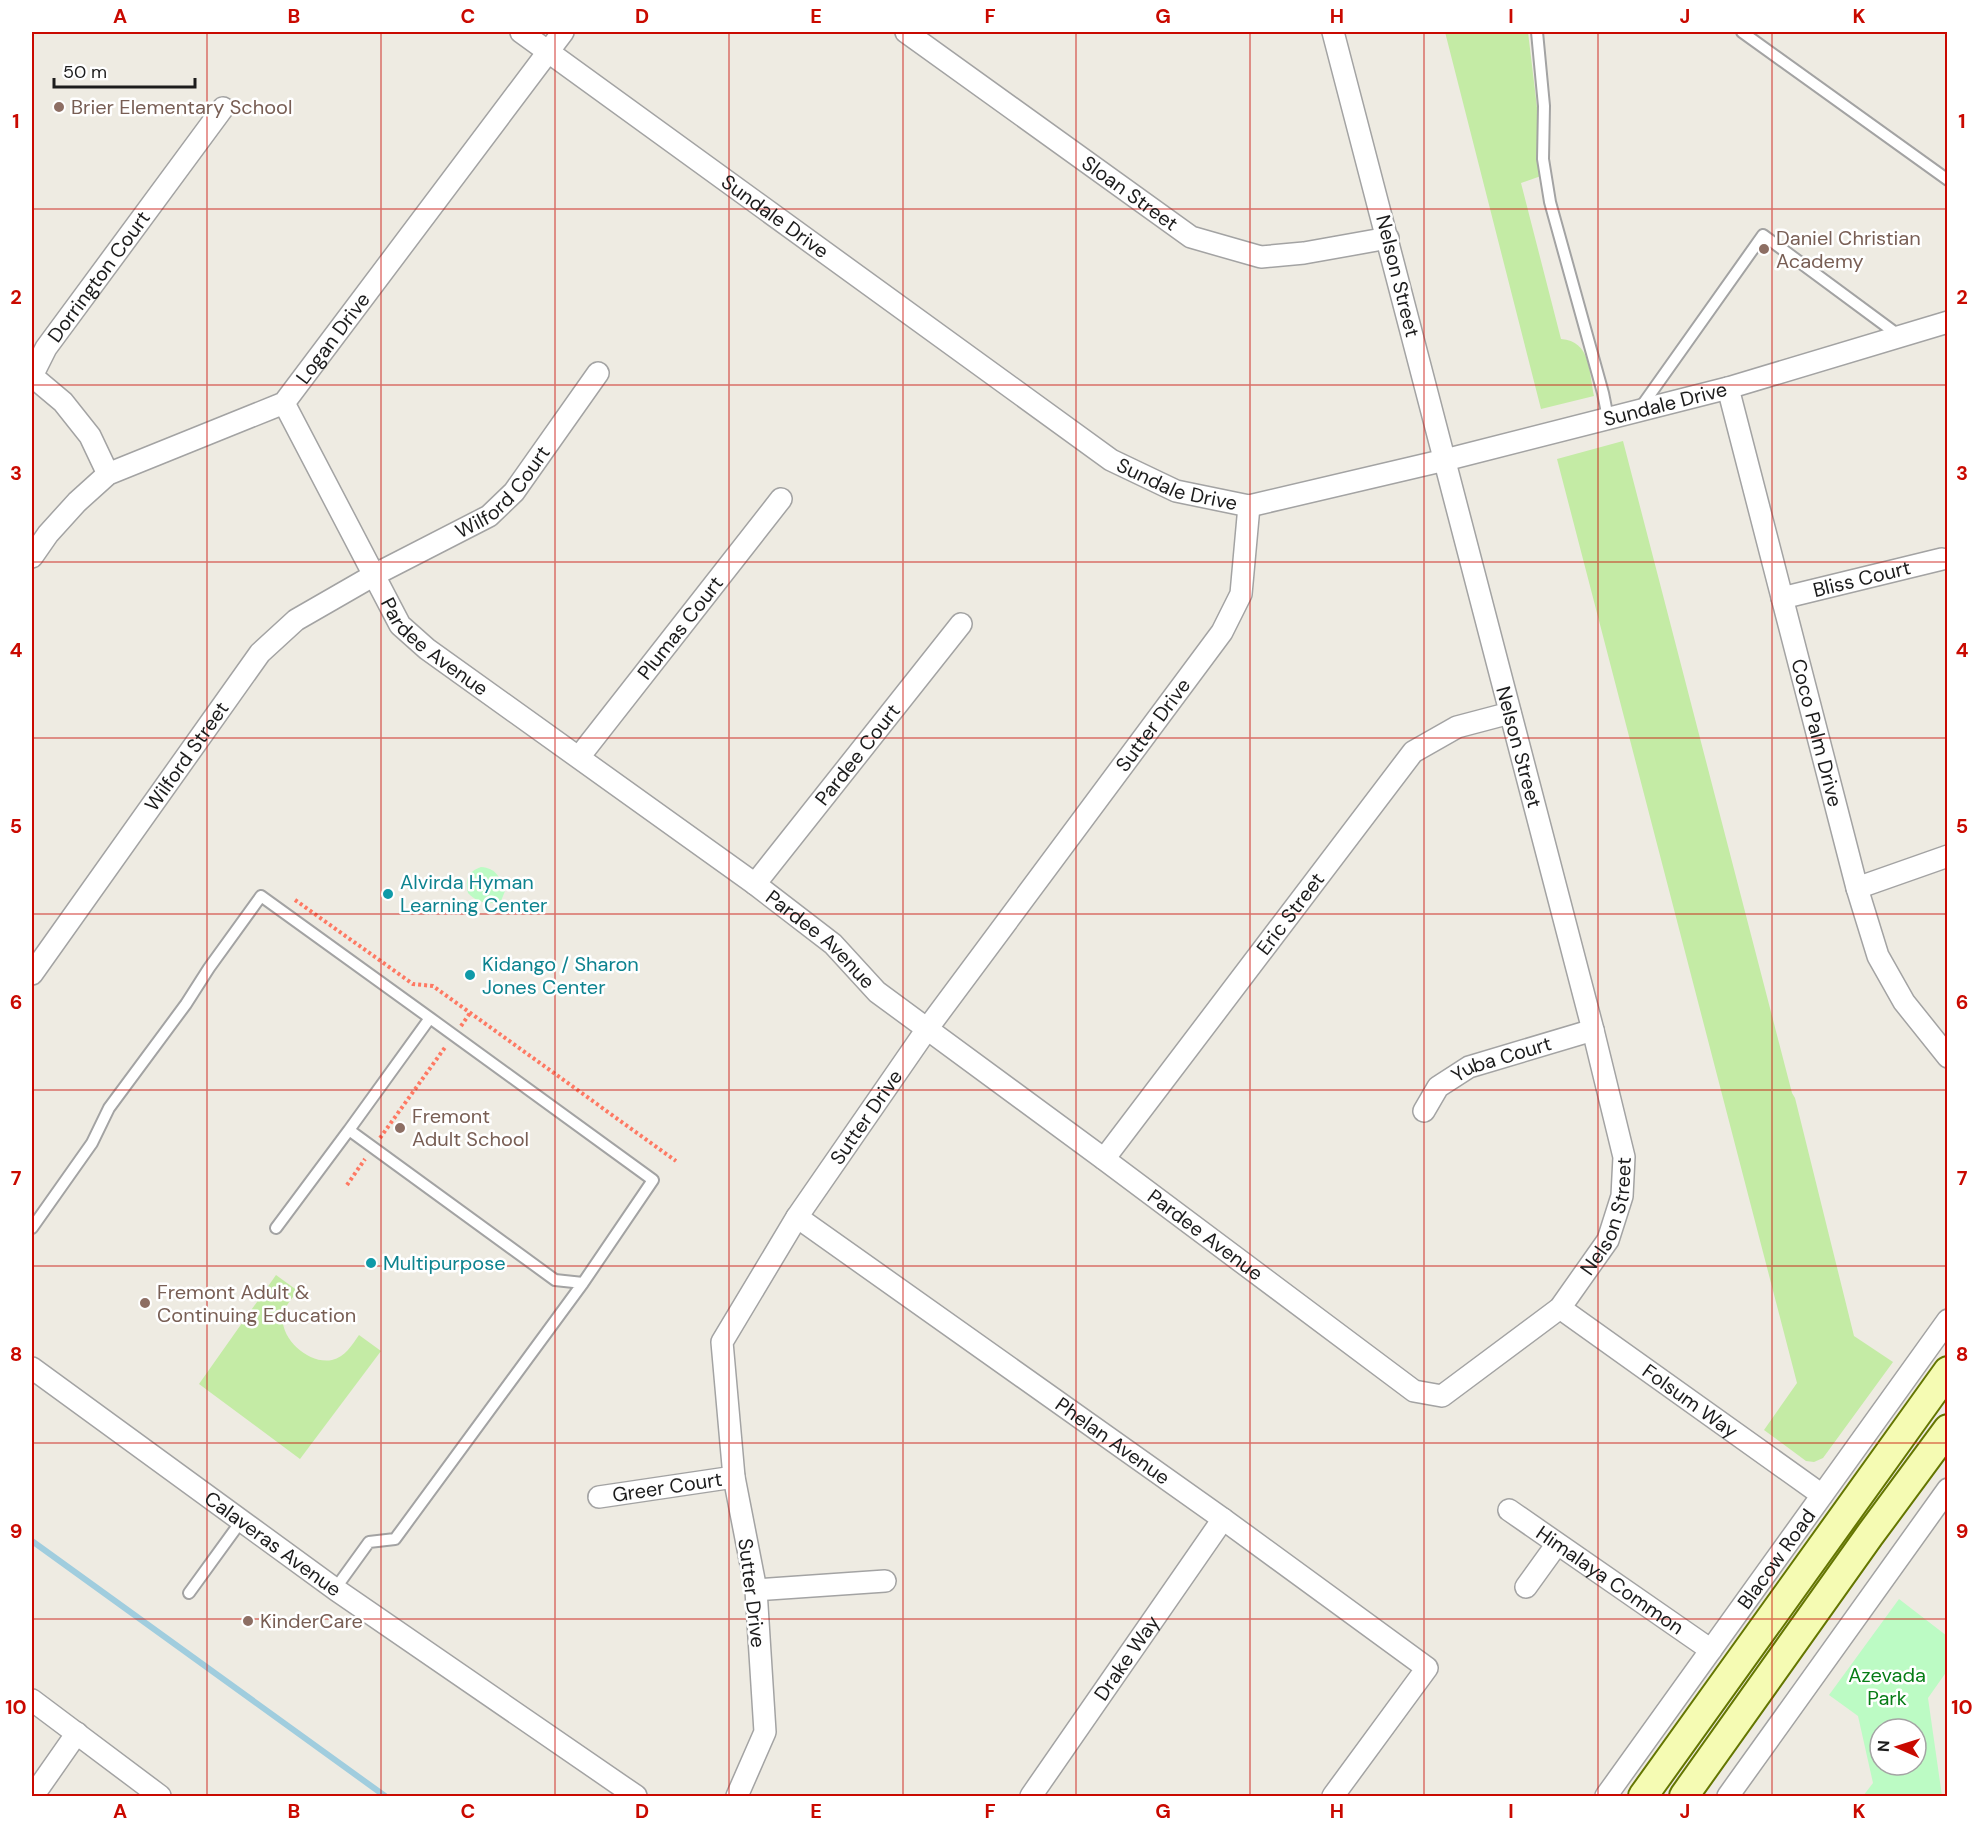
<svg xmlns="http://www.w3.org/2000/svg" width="1979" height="1828" font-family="'DM Sans',sans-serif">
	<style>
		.grass { fill: #c4eba5 }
		.park { fill: #bcfbc4; fill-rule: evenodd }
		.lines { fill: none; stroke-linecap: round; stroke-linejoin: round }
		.stream { stroke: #a0cdde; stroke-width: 6 }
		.lane-casing { stroke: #a3a3a3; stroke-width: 14 }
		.street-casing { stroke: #a3a3a3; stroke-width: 24 }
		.secondary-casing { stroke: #647601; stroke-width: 32 }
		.path { stroke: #fe7963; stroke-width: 4; stroke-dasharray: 3 3; stroke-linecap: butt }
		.lane { stroke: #fff; stroke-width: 10 }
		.street { stroke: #fff; stroke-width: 21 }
		.secondary { stroke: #f5fbb3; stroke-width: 28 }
		.grid { fill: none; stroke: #c90900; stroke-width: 1.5; stroke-opacity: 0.55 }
		.education-dot { fill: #8d6e63; stroke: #fff; stroke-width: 2 }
		.culture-dot { fill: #0f9aa8; stroke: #fff; stroke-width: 2 }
		.labels { text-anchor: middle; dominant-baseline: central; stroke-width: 5; stroke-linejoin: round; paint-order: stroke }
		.education-label { font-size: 20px; fill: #785e54; stroke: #fff; text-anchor: start }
		.street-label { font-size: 20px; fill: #1c1c1c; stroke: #fff }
		.culture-label { font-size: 20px; fill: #0d838f; stroke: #fff; text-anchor: start }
		.park-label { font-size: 20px; fill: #077d16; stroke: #fff }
		.neatline { fill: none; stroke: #c90900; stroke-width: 2 }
		.grid-label { font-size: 20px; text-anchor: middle; font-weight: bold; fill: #c90900 }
	</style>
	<rect width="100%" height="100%" fill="#eeebe2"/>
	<path class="grass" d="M1445 32H1528L1539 124 1541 176 1521 183 1561 339C1591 341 1589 372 1594 396L1541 409Z
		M1623 441 1792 1093 1795 1098 1854 1336 1893 1362 1823 1458 1814 1462 1806 1461 1764 1430 1797 1383 1557 459Z
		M276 1275 298 1291C292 1298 285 1306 283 1315 279 1338 309 1365 332 1360 345 1357 352 1345 359 1335L381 1351 300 1459 199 1384Z"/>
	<path class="park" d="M481 867C496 868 500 877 505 891L501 901C490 906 476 902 468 893 465 880 467 872 481 867Z
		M1899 1599 1947 1636V1671L1928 1698 1942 1796H1863L1873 1783 1858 1716 1829 1695ZM1880 1729H1916V1765H1880Z"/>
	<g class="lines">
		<path class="stream" d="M32 1541 385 1796"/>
		<defs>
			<path id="lane" d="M1537 32 1544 106 1543 159 1550 202 1603 393 1608 418
				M1742 32 1948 180
				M1641 407 1763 235 1901 337
				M430 1018 653 1180 583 1283 555 1280 349 1130Z
				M32 1228 92 1143 109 1108 186 1004 209 968 261 896 430 1018
				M276 1228 349 1130
				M335 1589 369 1542 395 1539 583 1283
				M189 1593 242 1520"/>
			<g id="street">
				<path id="s1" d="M521 32 1111 460 1176 491 1249 506 1445 460 1728 388 1948 322"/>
				<path id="s2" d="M906 32 1191 237 1261 257 1304 253 1388 238"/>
				<path id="s3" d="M1728 388 1857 888 1878 956 1904 1002 1948 1057"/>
				<path id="s4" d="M284 403 400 625 427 649 755 884 833 944 877 992 1104 1159 1414 1391 1442 1396 1560 1308 1608 1240 1622 1196 1624 1157 1593 1030 1333 32"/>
				<path id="s5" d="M108 474 90 436 63 402 32 376 46 348 223 108"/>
				<path id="s6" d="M32 557 48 534 77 502 108 474 284 403 563 32"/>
				<path id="s7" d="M1782 598 1942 559"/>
				<path id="s8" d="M579 757 781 499"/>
				<path id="s9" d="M755 884 961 624"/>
				<path d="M1857 888 1948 856"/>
				<path id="s10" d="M32 974 260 653 296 620 376 574 489 516 514 492 598 373"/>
				<path id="s11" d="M1424 1111 1438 1087 1469 1067 1593 1030"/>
				<path id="s12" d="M1104 1159 1413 752 1457 727 1510 713"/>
				<path id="s13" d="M797 1217 1223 1519 1427 1668 1333 1796"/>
				<path id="s14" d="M1560 1308 1822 1495"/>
				<path id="s15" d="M32 1368 335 1589 636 1796"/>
				<path id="s16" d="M599 1497 734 1477"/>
				<path id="s17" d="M1509 1510 1711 1650"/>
				<path d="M1526 1587 1557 1544"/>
				<path d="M756 1590 885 1581"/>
				<path d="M32 1700 160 1796"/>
				<path d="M33 1796 77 1733"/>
				<path id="s18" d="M737 1796 765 1732 756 1590 734 1477 722 1342 797 1217 927 1029 1222 632 1241 594 1249 506"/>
				<path id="s19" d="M1031 1796 1223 1519"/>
				<path id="s20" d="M1606 1796 1948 1320"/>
				<path d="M1728 1796 1948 1489"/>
			</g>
			<path id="secondary" d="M1643 1796 1948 1371
				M1684 1796 1869 1536 1948 1429"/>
		</defs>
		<use href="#lane" class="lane-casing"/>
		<use href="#street" class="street-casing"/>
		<use href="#secondary" class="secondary-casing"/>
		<path class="path" d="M295 900 413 984 433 986 676 1161
			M461 1026 470 1013
			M380 1138 446 1046
			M347 1185 365 1159"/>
		<use href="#lane" class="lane"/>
		<use href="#street" class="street"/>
		<use href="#secondary" class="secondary"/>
	</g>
	<path class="grid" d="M207 32V1796M381 32V1796M555 32V1796M729 32V1796M903 32V1796M1076 32V1796M1250 32V1796M1424 32V1796M1598 32V1796M1772 32V1796M32 209H1948M32 385H1948M32 562H1948M32 738H1948M32 914H1948M32 1090H1948M32 1266H1948M32 1443H1948M32 1619H1948"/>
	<g class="education-dot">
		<circle cx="59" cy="107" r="6"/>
		<circle cx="1764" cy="249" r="6"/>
		<circle cx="400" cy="1128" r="6"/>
		<circle cx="145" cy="1303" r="6"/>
		<circle cx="248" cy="1621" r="6"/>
	</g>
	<g class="culture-dot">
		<circle cx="388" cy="894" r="6"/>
		<circle cx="470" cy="975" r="6"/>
		<circle cx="371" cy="1263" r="6"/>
	</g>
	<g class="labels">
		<g class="education-label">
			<text x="71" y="107">Brier Elementary School</text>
			<text x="1776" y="238">Daniel Christian<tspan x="1776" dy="23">Academy</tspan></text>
			<text x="412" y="1116">Fremont<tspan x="412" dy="23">Adult School</tspan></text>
			<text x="157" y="1292">Fremont Adult &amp;<tspan x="157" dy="23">Continuing Education</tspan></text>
			<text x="260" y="1621">KinderCare</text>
		</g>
		<g class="street-label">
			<text stroke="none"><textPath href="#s2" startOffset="276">Sloan Street</textPath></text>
			<text stroke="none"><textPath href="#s1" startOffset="314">Sundale Drive</textPath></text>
			<text transform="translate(1398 276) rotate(76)">Nelson Street</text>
			<text stroke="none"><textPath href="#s5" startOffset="246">Dorrington Court</textPath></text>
			<text stroke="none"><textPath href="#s6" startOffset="384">Logan Drive</textPath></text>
			<text stroke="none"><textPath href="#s1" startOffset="1304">Sundale Drive</textPath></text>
			<text stroke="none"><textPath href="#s1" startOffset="800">Sundale Drive</textPath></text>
			<text stroke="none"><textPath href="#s10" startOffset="688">Wilford Court</textPath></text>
			<text stroke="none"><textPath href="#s7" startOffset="82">Bliss Court</textPath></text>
			<text stroke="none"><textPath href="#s8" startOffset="164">Plumas Court</textPath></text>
			<text stroke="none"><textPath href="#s4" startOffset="290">Pardee Avenue</textPath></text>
			<text stroke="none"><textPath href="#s18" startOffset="1216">Sutter Drive</textPath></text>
			<text stroke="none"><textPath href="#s3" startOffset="356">Coco Palm Drive</textPath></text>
			<text transform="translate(1519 747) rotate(75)">Nelson Street</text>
			<text stroke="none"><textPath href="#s9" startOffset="165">Pardee Court</textPath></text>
			<text stroke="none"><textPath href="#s10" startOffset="267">Wilford Street</textPath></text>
			<text stroke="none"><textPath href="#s12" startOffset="308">Eric Street</textPath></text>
			<text stroke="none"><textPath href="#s4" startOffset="776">Pardee Avenue</textPath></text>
			<text stroke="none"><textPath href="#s11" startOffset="98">Yuba Court</textPath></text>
			<text stroke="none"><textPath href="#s18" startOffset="730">Sutter Drive</textPath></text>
			<text stroke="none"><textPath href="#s4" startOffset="1804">Nelson Street</textPath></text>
			<text stroke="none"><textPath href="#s4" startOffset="1262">Pardee Avenue</textPath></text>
			<text stroke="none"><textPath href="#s14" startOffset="160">Folsum Way</textPath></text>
			<text stroke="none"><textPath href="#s13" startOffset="387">Phelan Avenue</textPath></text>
			<text stroke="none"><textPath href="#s16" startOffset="69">Greer Court</textPath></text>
			<text stroke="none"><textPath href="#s15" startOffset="298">Calaveras Avenue</textPath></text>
			<text stroke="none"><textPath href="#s20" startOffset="292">Blacow Road</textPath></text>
			<text stroke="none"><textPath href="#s17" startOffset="123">Himalaya Common</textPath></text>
			<text transform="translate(752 1593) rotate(83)">Sutter Drive</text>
			<text stroke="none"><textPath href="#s19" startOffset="168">Drake Way</textPath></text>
		</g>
		<g class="culture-label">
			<text x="400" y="882">Alvirda Hyman<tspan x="400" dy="23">Learning Center</tspan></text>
			<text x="482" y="964">Kidango / Sharon<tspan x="482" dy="23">Jones Center</tspan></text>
			<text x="383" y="1263">Multipurpose</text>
		</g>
		<g class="park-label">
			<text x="1887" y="1675">Azevada<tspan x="1887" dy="23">Park</tspan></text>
		</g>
	</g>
	<rect width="1979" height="1828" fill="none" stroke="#ffffff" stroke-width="66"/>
	<g transform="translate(1898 1747) rotate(273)"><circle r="28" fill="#ffffff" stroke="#a4a4a4" stroke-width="1.5"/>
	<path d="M0-4.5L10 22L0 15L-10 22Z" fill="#c90900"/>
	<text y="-9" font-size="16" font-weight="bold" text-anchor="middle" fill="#1c1c1c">N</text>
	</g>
	<path d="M54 78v9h141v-9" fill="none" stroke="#1c1c1c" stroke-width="3"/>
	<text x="63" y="78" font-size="18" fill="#1c1c1c" stroke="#ffffff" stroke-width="4.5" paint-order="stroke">50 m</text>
	<rect x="33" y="33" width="1913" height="1762" class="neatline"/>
	<g class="grid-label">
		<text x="120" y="23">A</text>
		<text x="294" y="23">B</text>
		<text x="468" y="23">C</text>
		<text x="642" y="23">D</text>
		<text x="816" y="23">E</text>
		<text x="990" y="23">F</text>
		<text x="1163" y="23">G</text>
		<text x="1337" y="23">H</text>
		<text x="1511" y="23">I</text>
		<text x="1685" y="23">J</text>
		<text x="1859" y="23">K</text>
		<text x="16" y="128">1</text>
		<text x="1962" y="128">1</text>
		<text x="16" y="304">2</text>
		<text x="1962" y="304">2</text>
		<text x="16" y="480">3</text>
		<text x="1962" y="480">3</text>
		<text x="16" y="657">4</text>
		<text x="1962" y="657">4</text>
		<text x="16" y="833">5</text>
		<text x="1962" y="833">5</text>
		<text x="16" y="1009">6</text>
		<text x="1962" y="1009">6</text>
		<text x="16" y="1185">7</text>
		<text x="1962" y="1185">7</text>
		<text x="16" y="1361">8</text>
		<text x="1962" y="1361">8</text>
		<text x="16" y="1538">9</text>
		<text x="1962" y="1538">9</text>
		<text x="16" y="1714">10</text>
		<text x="1962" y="1714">10</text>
		<text x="120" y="1818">A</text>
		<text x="294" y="1818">B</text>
		<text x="468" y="1818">C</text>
		<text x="642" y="1818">D</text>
		<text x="816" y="1818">E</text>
		<text x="990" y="1818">F</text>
		<text x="1163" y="1818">G</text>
		<text x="1337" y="1818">H</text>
		<text x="1511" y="1818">I</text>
		<text x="1685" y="1818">J</text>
		<text x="1859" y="1818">K</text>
	</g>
</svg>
